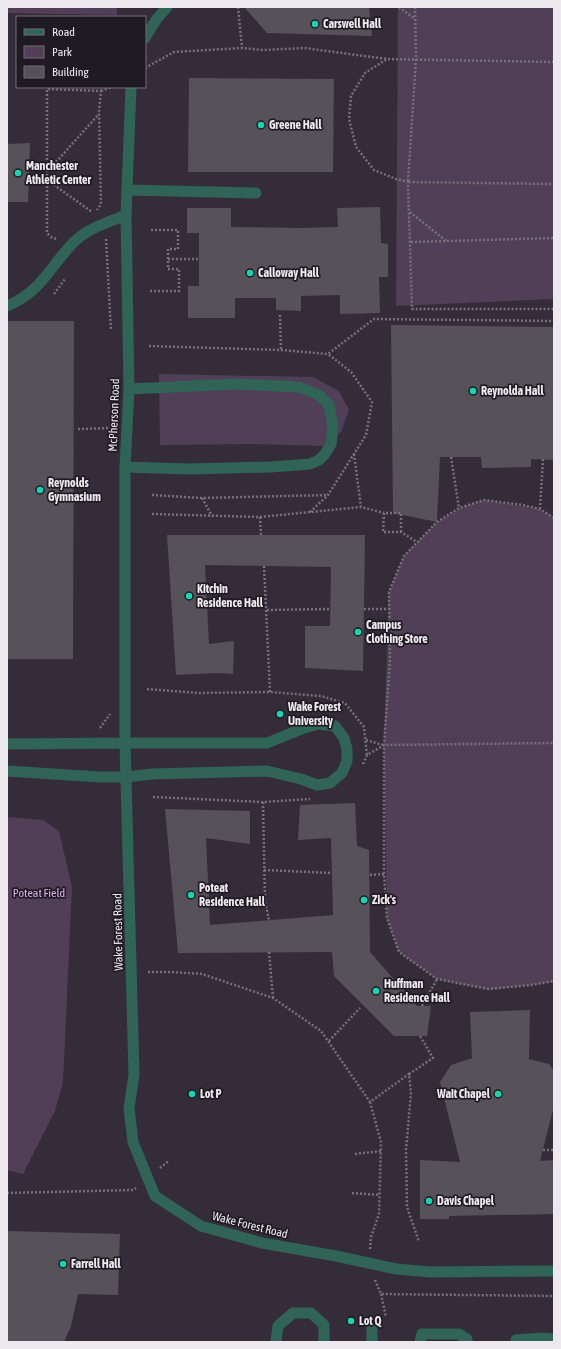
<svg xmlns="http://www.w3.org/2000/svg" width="561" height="1349" font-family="'Asap Condensed',sans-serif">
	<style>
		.built { fill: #352c39; fill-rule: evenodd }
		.green { fill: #503f57 }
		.building { fill: #575159 }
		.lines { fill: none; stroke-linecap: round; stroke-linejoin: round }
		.path { stroke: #777279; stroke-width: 2.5; stroke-dasharray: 2 2; stroke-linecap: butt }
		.service { stroke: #306457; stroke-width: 11 }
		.minor { stroke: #306457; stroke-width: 11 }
		.poi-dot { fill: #15d5b3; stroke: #201b22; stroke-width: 1.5 }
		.labels { text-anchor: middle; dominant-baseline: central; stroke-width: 3.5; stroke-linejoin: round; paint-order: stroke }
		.poi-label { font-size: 12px; font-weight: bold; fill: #ede9ee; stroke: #201b22; text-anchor: start }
		.street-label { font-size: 12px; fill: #ede9ee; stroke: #201b22 }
		.park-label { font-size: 12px; fill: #ddaff0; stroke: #201b22 }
	</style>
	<rect width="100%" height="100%" fill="#2a252c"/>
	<path class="built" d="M7 7H554V1342H7ZM17 17H145V87H17Z"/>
	<path class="green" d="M7 7H117V15L7 13Z
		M398 7H554V299L396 306Z
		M159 374 313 377 339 391 349 410 341 432 324 446 252 444 160 445Z
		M484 500 540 509 554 518V982L491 990 437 979 399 952 387 918 384 745 389 592 404 556 437 522 462 507Z
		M7 817 43 820 59 831 72 887 63 1082 55 1111 23 1174 7 1170Z"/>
	<path class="building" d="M244 7H369L372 36 267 33Z
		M189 78 334 79 333 172H188Z
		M30 143 28 202H7V144Z
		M380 207 381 243 388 244V277H379L380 313 340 314V295L301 296V311L276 310V298H235V318H188V286H199V233H187V208H231V227L301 228 338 227 337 208Z
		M7 321H74L73 659H7Z
		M391 325 554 327V460L531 459V467L482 468 481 457H440L437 522 393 513Z
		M167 535H365L363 671 305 668V626H330L331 567 205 565 209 644 234 641 233 674 217 673 176 675Z
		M355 803 357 846 369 850 370 952 417 1006H431L427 1036H394L334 976 332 952 178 953 165 809 250 811V844L206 838 210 925 333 915 331 838 298 840 300 805Z
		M530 1010 529 1059 549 1064 554 1071V1106L540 1161 554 1160V1214L449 1216V1219H420V1160L460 1162 440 1082 451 1065 472 1058 470 1012Z
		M7 1231 120 1234 118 1295 78 1294 71 1326 64 1342H7Z"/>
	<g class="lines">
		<path class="path" d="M238 7 242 48 263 50 304 48 387 59
			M399 7 415 19
			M415 7 416 59 408 182 554 184
			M554 62 387 59 365 73 351 96 349 119 356 147 374 170 396 179 408 182 412 309H554
			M145 68 174 52 242 48
			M101 91 111 87
			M48 171 99 114
			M47 180 92 212
			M410 212 446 241
			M56 239 51 237 47 233V89L101 91 99 111 101 204 97 210
			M106 239 111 330
			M411 242 554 238
			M168 259H199
			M150 291H179V269H168V249H178V230H151
			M54 294 65 279
			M280 315 281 350
			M149 346 281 350 328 354 374 319 554 321
			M78 429 112 428
			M354 454 361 507
			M451 457 459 508
			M152 495 202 498 328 495
			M202 498 212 516
			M540 509 543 459
			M310 512 328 495 366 435 372 402 351 372 328 354
			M152 514 260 517 261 535
			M260 517 361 507 384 513
			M554 518 540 509 523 505 484 500 459 508 437 522 404 556 389 592 390 660 384 745V874L387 918 399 952 437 979 488 989 531 985 554 981
			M401 532V513H384L383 532H401L417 542
			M264 566 270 692
			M364 609H389
			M267 610 330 609
			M147 689 198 693 270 692 321 696 345 703 364 727 367 755
			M100 728 110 714
			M366 740 383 745
			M363 764 367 755 384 745 554 743
			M153 797 263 802 310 799
			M263 802 265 901 269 920
			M264 870 332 873
			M370 875 384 874
			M269 952 273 998
			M148 972H170L202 974 273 998 321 1031 370 1102 409 1074 411 1093 406 1150 407 1207 419 1242
			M422 1006 437 979
			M329 1041 360 1008
			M409 1074 433 1058 420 1036
			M543 1150H554
			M355 1154 381 1151
			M160 1168 169 1161
			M7 1193 133 1190 136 1188
			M352 1193 380 1195
			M370 1249 371 1237 379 1214 381 1142 370 1102
			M375 1280 381 1294 554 1296
			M381 1294 386 1317"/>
		<path class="service" d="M127 190 256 193
			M7 306C40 293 50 267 72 244 86 229 108 222 126 215
			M125 467 190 469 271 467 310 464 319 460 325 454 331 444 333 428 329 405 319 395 299 387 237 384 129 389
			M125 743H267L304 728 319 724 335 726 344 738 347 749V761L342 773 330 783 317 785 301 779 267 771 152 774 126 777
			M276 1342 278 1326 293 1313H311L324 1325V1342
			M372 1342V1325
			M420 1342 422 1334H459L467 1339V1342
			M516 1342V1340L541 1338 554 1339"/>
		<path class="minor" d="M145 38 156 20 167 7
			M131 87 126 215 129 389 125 467V743L134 1075 129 1108 133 1142 155 1196 201 1226 262 1243 336 1256 396 1269 431 1272 554 1271
			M7 744 125 743
			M7 771 100 777H126"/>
	</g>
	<g class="poi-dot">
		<circle cx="315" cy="24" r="4"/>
		<circle cx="261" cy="125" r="4"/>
		<circle cx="18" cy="173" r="4"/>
		<circle cx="250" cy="273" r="4"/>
		<circle cx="473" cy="391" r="4"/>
		<circle cx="40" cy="490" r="4"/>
		<circle cx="189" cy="596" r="4"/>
		<circle cx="358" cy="632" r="4"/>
		<circle cx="280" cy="714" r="4"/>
		<circle cx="191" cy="895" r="4"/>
		<circle cx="364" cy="900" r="4"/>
		<circle cx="376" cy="991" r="4"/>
		<circle cx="192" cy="1094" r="4"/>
		<circle cx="498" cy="1094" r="4"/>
		<circle cx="429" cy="1201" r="4"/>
		<circle cx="63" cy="1264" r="4"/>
		<circle cx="351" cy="1321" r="4"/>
	</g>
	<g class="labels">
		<g class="poi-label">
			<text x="323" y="24">Carswell Hall</text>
			<text x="269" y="125">Greene Hall</text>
			<text x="26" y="166">Manchester<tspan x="26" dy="14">Athletic Center</tspan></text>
			<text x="258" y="273">Calloway Hall</text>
			<text x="481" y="391">Reynolda Hall</text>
			<text x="48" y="483">Reynolds<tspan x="48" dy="14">Gymnasium</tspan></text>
			<text x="197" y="589">Kitchin<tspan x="197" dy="14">Residence Hall</tspan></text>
			<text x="366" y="625">Campus<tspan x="366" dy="14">Clothing Store</tspan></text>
			<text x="288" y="707">Wake Forest<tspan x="288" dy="14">University</tspan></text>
			<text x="199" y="888">Poteat<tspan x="199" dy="14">Residence Hall</tspan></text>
			<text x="372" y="900">Zick's</text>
			<text x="384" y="984">Huffman<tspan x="384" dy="14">Residence Hall</tspan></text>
			<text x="200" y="1094">Lot P</text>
			<text x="490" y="1094" text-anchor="end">Wait Chapel</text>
			<text x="437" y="1201">Davis Chapel</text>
			<text x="71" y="1264">Farrell Hall</text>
			<text x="359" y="1321">Lot Q</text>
		</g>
		<g class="street-label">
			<text transform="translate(114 415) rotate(-88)">McPherson Road</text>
			<text transform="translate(118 932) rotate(-91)">Wake Forest Road</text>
			<text transform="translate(250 1225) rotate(14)">Wake Forest Road</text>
		</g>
		<g class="park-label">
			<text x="39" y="893">Poteat Field</text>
		</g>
	</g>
	<rect width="561" height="1349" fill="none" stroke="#ede9ee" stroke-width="16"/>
	<rect x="16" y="16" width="130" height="72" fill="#201b22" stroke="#726d74"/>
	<rect x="24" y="29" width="20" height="6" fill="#306457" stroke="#726d74"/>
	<text x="52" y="36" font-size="12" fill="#ede9ee">Road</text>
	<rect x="24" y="46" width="20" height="12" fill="#503f57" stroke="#726d74"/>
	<text x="52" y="56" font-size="12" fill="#ede9ee">Park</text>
	<rect x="24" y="66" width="20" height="12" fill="#575159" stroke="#726d74"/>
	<text x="52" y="76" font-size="12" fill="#ede9ee">Building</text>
</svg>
